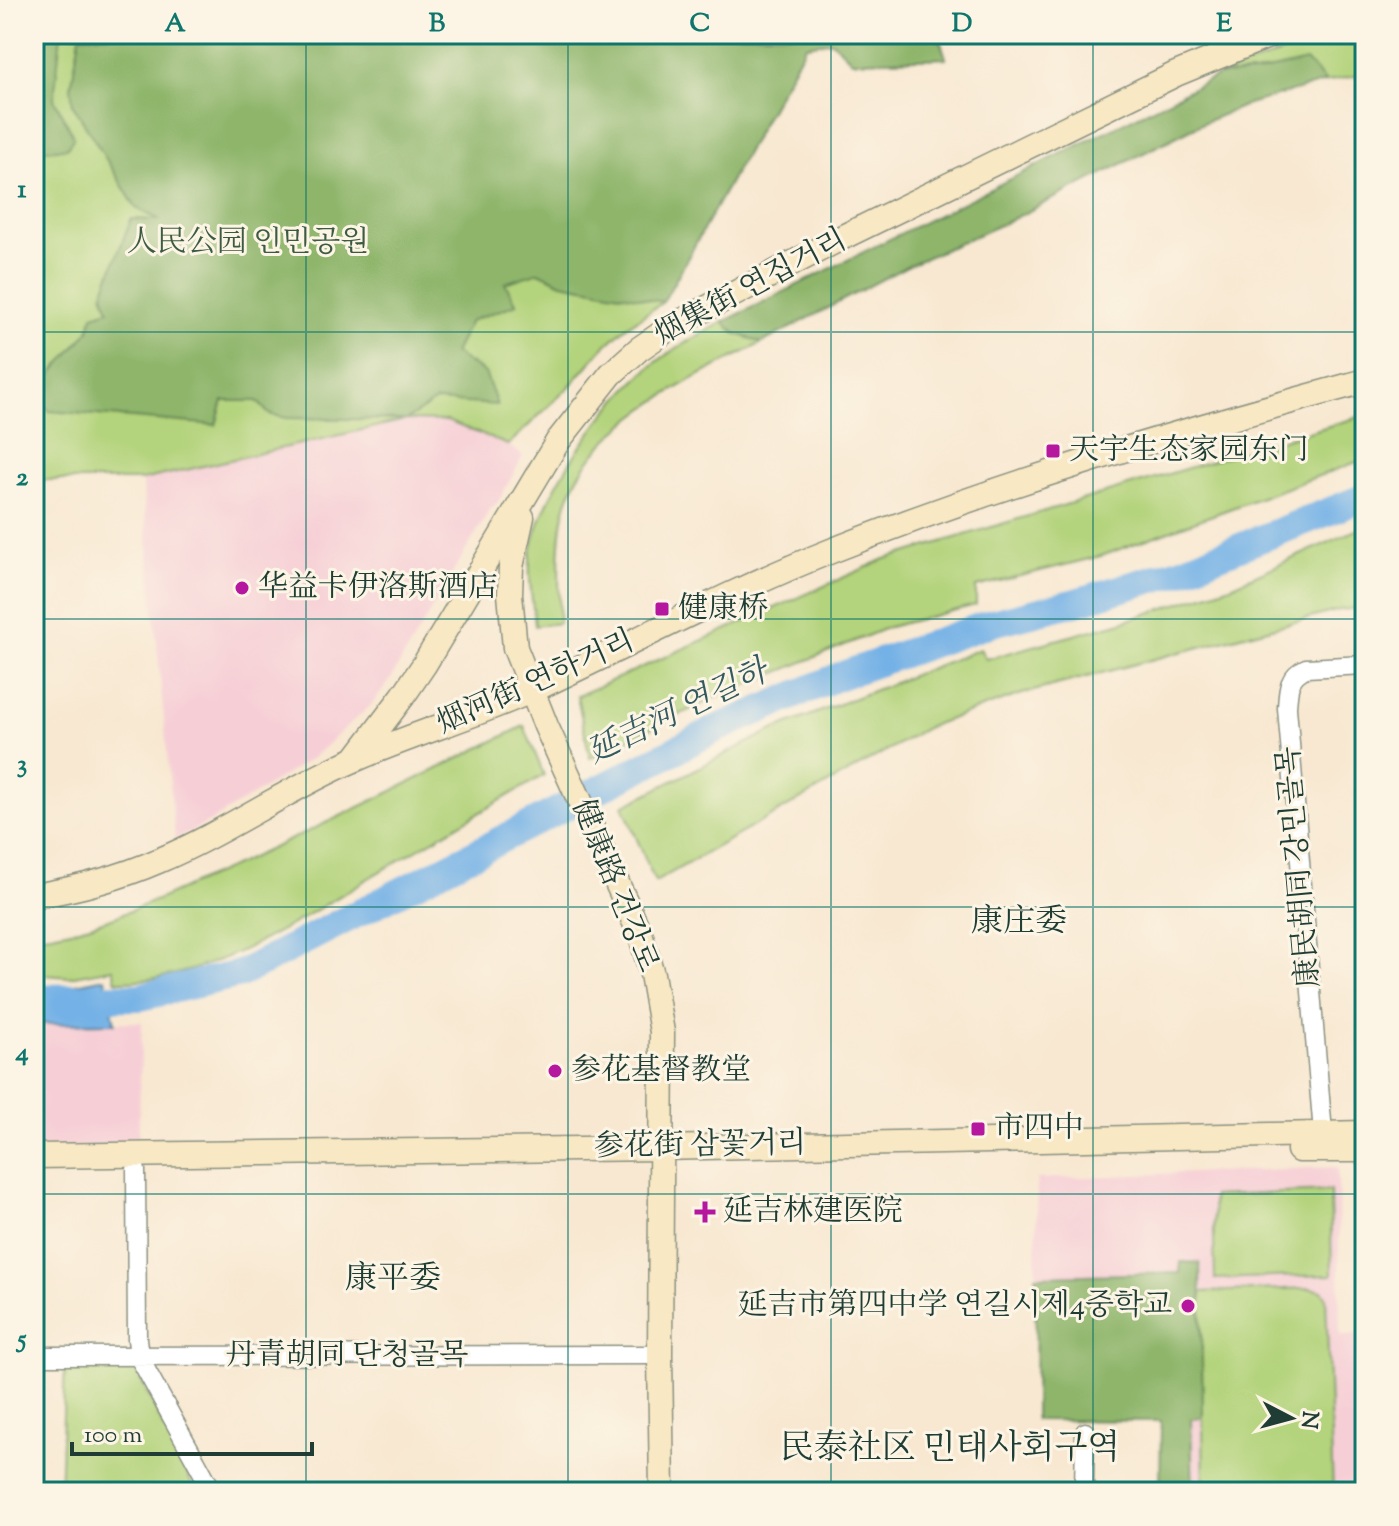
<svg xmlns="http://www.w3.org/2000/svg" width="1399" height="1526" font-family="'Sorts Mill Goudy','Noto Serif SC','Noto Serif KR',serif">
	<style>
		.built { fill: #f6cfd6 }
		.green { fill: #b3d37b; stroke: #698858; stroke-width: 2 }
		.forest { fill: #8eb56b; stroke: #567950; stroke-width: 2 }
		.water { fill: #73b1e6; stroke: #49778d; stroke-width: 2 }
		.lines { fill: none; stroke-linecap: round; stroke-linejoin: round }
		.river { stroke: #73b1e6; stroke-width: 28 }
		.street-casing { stroke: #8c9282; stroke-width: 21 }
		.secondary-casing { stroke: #8c9282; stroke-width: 27 }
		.street { stroke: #fff; stroke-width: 18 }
		.secondary { stroke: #f8e8c3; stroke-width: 24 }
		.grid { fill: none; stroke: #0f766e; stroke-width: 2; stroke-opacity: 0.55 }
		.poi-dot { fill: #b5179e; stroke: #fcf5e5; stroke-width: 3 }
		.labels { text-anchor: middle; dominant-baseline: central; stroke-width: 6; stroke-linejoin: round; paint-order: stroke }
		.park-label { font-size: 30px; fill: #3d5b42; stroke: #fcf5e5 }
		.street-label { font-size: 30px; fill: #1f3d34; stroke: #fcf5e5 }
		.poi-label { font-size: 30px; fill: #1f3d34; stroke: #fcf5e5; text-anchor: start }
		.water-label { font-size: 32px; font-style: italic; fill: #345a60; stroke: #fcf5e5 }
		.neighbourhood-label { font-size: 32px; fill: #1f3d34; stroke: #fcf5e5 }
		.quarter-label { font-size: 34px; fill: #1f3d34; stroke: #fcf5e5 }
		.neatline { fill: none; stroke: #0f766e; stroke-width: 3 }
		.grid-label { font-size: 26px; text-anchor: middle; font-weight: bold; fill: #0f766e }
	</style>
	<rect width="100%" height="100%" fill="#fcf5e5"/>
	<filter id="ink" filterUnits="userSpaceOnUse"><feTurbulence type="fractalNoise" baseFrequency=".0125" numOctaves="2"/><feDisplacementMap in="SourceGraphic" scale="16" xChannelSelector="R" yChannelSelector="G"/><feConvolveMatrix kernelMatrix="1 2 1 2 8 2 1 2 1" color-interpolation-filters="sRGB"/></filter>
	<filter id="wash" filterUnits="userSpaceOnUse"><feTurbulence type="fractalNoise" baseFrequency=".006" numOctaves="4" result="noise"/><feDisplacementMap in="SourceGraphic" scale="32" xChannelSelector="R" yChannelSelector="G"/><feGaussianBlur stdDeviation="1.8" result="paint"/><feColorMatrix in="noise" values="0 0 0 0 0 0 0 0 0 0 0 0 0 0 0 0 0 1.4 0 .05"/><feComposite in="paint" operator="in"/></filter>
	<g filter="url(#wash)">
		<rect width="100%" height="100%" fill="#f8e8d1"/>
		<path class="built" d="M406 420 447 421 508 445 523 456 498 502 490 509 389 682 372 704 312 758 211 821 175 839 142 480Z
			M142 1022 138 1147H34V1024Z
			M1338 1167 1340 1335H1365V1492H1160L1161 1421 1035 1420 1037 1179Z"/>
		<path class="green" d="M34 34H938L946 58 852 61 832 41 806 45 663 302 625 328 602 349 569 387 508 445 447 421 406 420 142 480H34Z
			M1337 34H1365V74L1326 82 1306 62 1255 73 1219 75Z
			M723 322 735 333 762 343C689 381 578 429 563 519 557 552 560 589 559 623L535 626C533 603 527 575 531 552 543 489 605 404 654 364 675 347 700 335 723 322Z
			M1365 415V459L1101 556 976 587V605L889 627 712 699 590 758 577 696 885 559Z
			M1365 526V607L1340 610 1022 694 930 726 655 882 623 806 773 730 980 649 986 659 1122 622 1231 586Z
			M524 726 544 775C487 808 431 841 374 875 297 921 209 983 116 981L113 969 69 977 34 974V936C96 931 155 900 211 876 317 829 420 778 524 726Z
			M1330 1191 1332 1275 1215 1279 1213 1196Z
			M1311 1288 1322 1291 1326 1297 1333 1492H1204L1201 1292Z
			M65 1363H126L135 1368 196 1492H60Z"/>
		<path class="forest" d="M34 34H61L54 99 74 137 67 148 45 150 34 131Z
			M146 34H938L946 58 852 61 832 41 806 45 663 302 562 283 539 272 505 283 517 304 470 321 454 353 485 373 497 405 436 401 406 420 286 418 269 414 257 401H223L216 425 49 411 34 395 89 330 93 315 109 310 103 293 131 219 160 220 136 208 73 105 71 87 80 36Z
			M1306 61 1326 82 1248 104 1203 123 1009 221 907 266 762 343 735 333 723 322 1219 75 1255 73Z
			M1181 1262 1200 1263 1203 1417 1191 1419 1193 1492H1160L1161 1421 1035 1420 1036 1276 1180 1273Z"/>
		<path class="water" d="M105 978 115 1023 34 1024V985H71Z"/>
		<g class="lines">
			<path class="river" d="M34 998 140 997 240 974 714 730 837 677 988 624 1076 602 1180 571 1365 497"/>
		</g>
	</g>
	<g filter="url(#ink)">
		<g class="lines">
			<defs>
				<path id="street" d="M1323 1133 1287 708C1288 690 1288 676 1306 668L1365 665
					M136 1170 137 1339 139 1357 213 1492
					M34 1356 660 1355
					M1084 1492 1085 1432"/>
				<path id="secondary" d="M522 517 511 567 510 594 515 648 546 726 641 936 652 974 662 1032 660 1355 662 1492
					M356 758 403 696 424 665 558 441 611 374 639 349 671 327 841 238 1176 74 1273 34
					M34 896C76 889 119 878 158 861 227 832 288 788 356 759 416 733 479 715 537 688 635 642 730 591 831 551 1005 482 1184 430 1365 381
					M1299 1150H1365
					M34 1156 661 1148 1365 1133"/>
			</defs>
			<use href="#street" class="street-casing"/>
			<use href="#secondary" class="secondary-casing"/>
			<use href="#street" class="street"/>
			<use href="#secondary" class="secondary"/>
		</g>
	</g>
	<path class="grid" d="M306 34V1492M568 34V1492M831 34V1492M1093 34V1492M34 332H1365M34 619H1365M34 907H1365M34 1194H1365"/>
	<g class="poi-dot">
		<rect x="1045" y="443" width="16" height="16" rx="4"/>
		<circle cx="242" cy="588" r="8"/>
		<rect x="654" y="601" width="16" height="16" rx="4"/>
		<circle cx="555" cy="1071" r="8"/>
		<rect x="970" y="1121" width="16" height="16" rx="4"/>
		<path d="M701 1200h8v8h8v8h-8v8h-8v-8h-8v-8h8z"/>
		<circle cx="1188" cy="1306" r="8"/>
	</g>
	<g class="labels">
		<g class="park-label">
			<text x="248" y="243">人民公园 인민공원</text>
		</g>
		<g class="street-label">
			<text transform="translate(751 288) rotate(-28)">烟集街 연집거리</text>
			<text transform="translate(536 683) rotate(-24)">烟河街 연하거리</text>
			<text transform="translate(1300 867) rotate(-95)">康民胡同 강민골목</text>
			<text transform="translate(614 886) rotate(68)">健康路 건강로</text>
			<text transform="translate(700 1146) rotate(-1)">参花街 삼꽃거리</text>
			<text x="347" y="1356">丹青胡同 단청골목</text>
		</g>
		<g class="poi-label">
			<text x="1069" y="451">天宇生态家园东门</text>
			<text x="258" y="588">华益卡伊洛斯酒店</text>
			<text x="678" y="609">健康桥</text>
			<text x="571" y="1071">参花基督教堂</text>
			<text x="994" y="1129">市四中</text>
			<text x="723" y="1212">延吉林建医院</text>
			<text x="1172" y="1306" text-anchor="end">延吉市第四中学 연길시제4중학교</text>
		</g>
		<g class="water-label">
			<text transform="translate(678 713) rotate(-26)">延吉河 연길하</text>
		</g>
		<g class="neighbourhood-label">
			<text x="1019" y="923">康庄委</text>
			<text x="393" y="1280">康平委</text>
		</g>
		<g class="quarter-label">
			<text x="950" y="1449">民泰社区 민태사회구역</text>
		</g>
	</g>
	<rect width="1399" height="1526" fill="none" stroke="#fcf5e5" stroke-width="88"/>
	<g transform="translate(1291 1418) rotate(96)" stroke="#fcf5e5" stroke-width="6" paint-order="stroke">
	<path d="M0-6L14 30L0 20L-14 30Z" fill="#1f3d34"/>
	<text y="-12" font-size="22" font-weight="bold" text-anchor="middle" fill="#1f3d34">N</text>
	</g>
	<path d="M72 1442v12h240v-12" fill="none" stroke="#1f3d34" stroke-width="4"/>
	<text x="84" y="1442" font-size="24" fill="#1f3d34" stroke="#fcf5e5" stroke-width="6" paint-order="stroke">100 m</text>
	<rect x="44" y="44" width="1311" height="1438" class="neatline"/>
	<g class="grid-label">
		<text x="175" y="31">A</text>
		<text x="437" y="31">B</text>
		<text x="700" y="31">C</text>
		<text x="962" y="31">D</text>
		<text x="1224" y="31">E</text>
		<text x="22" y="197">1</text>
		<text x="22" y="485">2</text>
		<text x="22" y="772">3</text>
		<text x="22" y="1060">4</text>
		<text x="22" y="1347">5</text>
	</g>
</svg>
